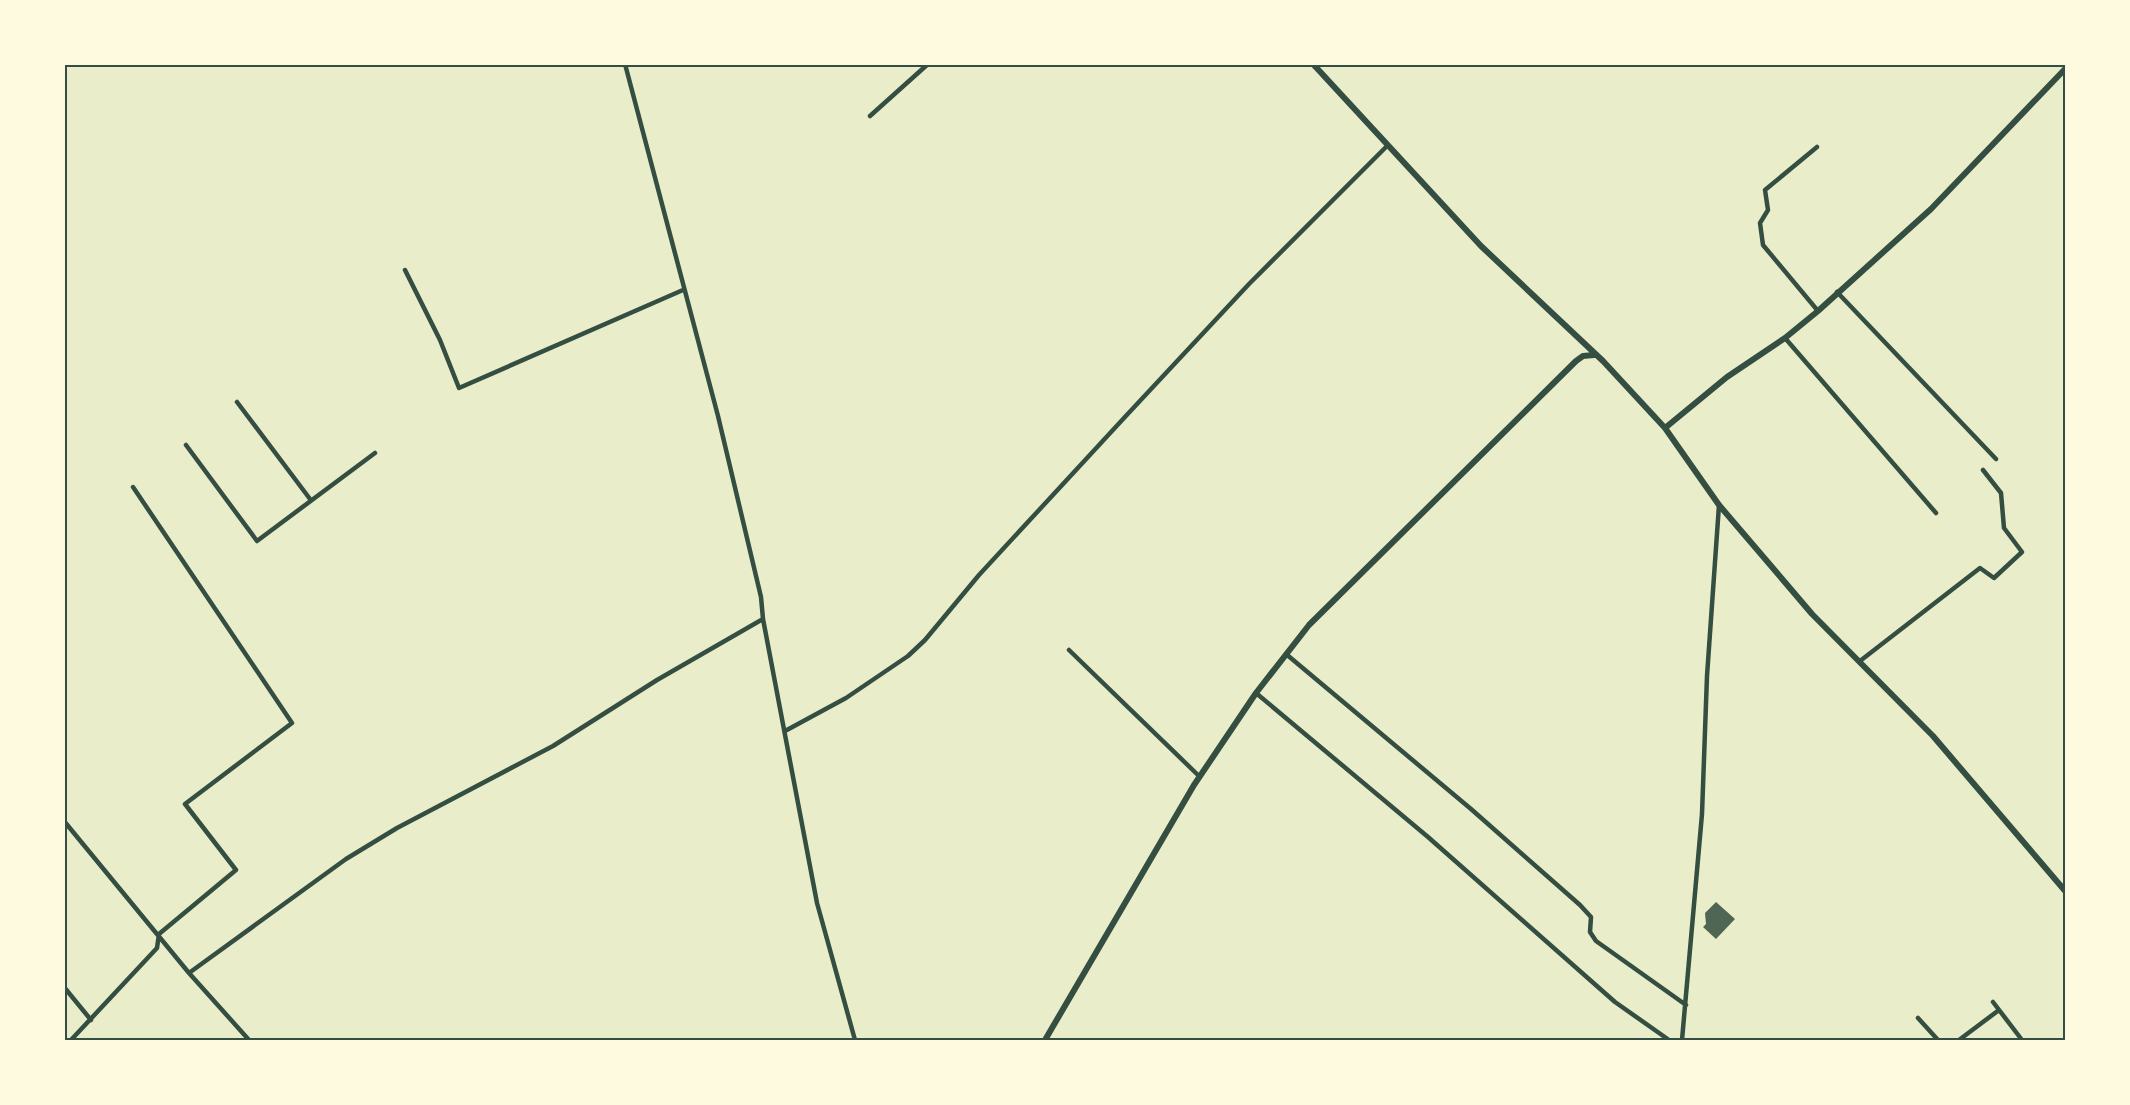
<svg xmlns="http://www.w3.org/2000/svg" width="2130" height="1105" font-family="'Alegreya Sans',sans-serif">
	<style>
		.building { fill: #4f6655 }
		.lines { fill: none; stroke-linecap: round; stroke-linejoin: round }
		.minor { stroke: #344e41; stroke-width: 4.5 }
		.tertiary { stroke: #344e41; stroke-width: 6 }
		.neatline { fill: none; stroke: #344e41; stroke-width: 2 }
	</style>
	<rect width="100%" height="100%" fill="#e9edc9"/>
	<path class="building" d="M1716 902 1735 919 1716 939 1703 927 1706 924 1705 913Z"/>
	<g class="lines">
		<path class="minor" d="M625 64 718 416 761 597 763 619 817 903 855 1040
			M870 116 928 64
			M1817 147 1765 190 1768 210 1760 223 1763 245 1818 311
			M405 270 440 340 459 388 683 290
			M1837 292 1996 459
			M1785 338 1936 513
			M237 402 310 499
			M186 445 257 541 375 453
			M1069 650 1200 777
			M1286 654 1471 809 1580 905 1591 917 1590 932 1596 941 1686 1005
			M1860 661 1980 568 1994 578 2022 552 2004 528 2001 493 1983 470
			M1256 693 1428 837 1615 1002 1669 1040
			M785 731 846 698 908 656 925 640 979 575 1124 418 1249 284 1388 145
			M64 821 189 973 249 1040
			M189 973 346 859 397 828 553 746 657 680 763 619
			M64 987 91 1020
			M1993 1002 2022 1040
			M1918 1018 1938 1040
			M71 1040 157 948 159 934 236 870 185 804 292 723 133 487
			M1682 1040 1702 814 1707 676 1719 505
			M1959 1040 1999 1010
			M2064 1040 2066 1039"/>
		<path class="tertiary" d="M1313 64 1481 246 1603 361 1665 428 1719 505 1812 614 1933 736 2066 892
			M1665 428 1727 377 1785 338 1818 311 1931 209 2066 68
			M1045 1040 1194 785 1256 693 1309 625 1576 361 1583 356 1594 355"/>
	</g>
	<rect width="2130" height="1105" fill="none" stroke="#fefae0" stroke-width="132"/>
	<rect x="66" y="66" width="1998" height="973" class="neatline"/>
</svg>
